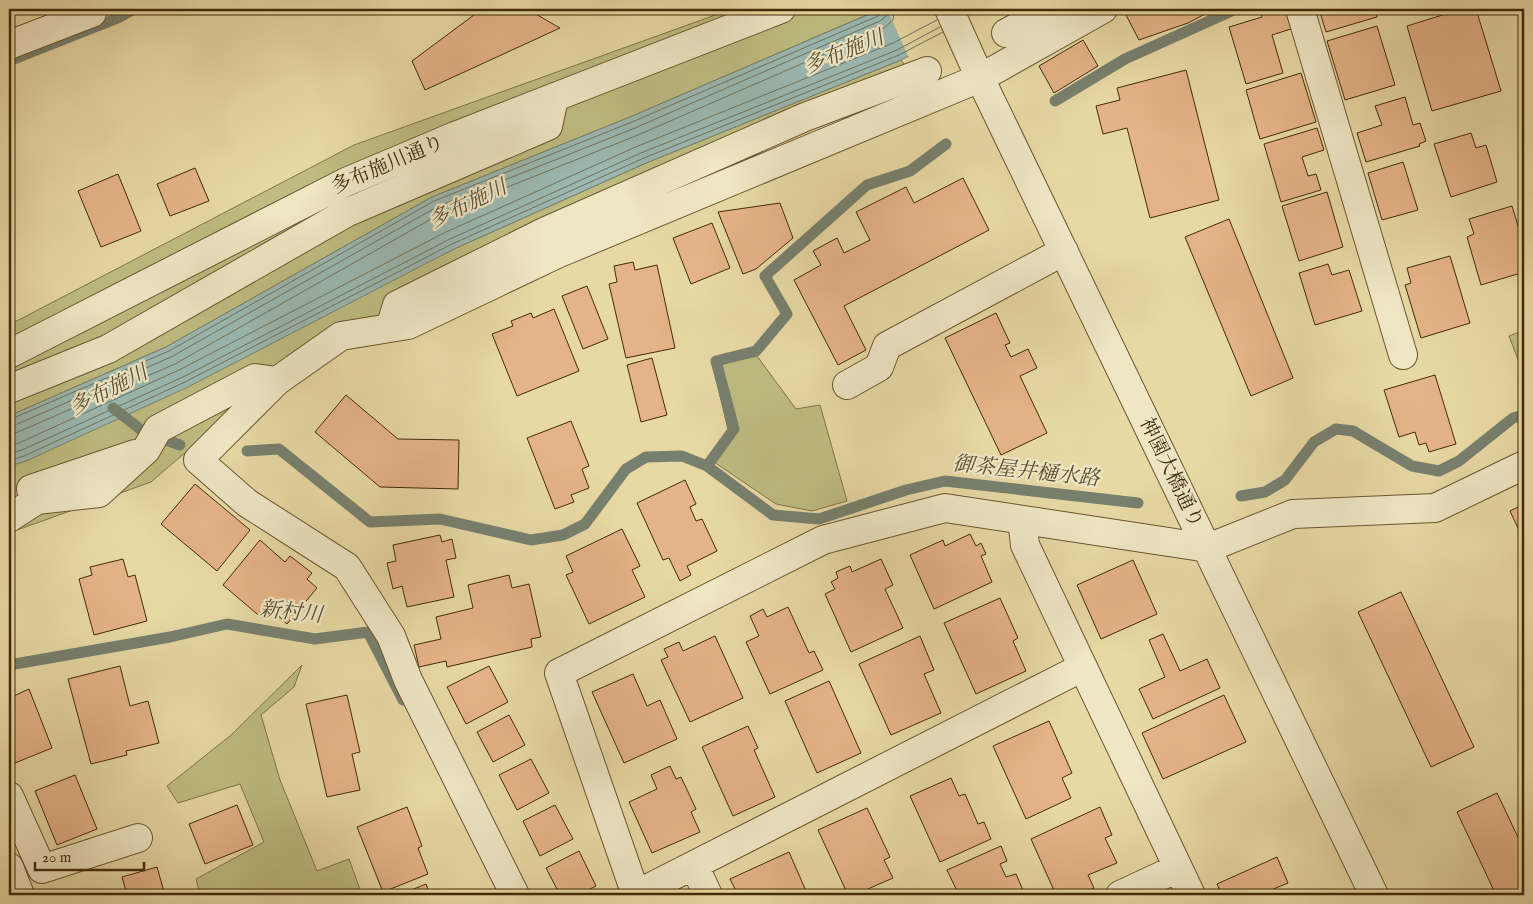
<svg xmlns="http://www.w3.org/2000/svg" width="1533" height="904" font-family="'IM FELL English','Noto Serif JP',serif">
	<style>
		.green { fill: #bebc80; stroke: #807444 }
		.water { fill: #9bb8b1; stroke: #77806e }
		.pier { fill: #e7d8a4 }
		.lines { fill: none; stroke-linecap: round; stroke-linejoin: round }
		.shore { stroke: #6e725d; stroke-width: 1 }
		.stream { stroke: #77806e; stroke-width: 11 }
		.building { fill: #e4b387; stroke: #422b09 }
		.minor-casing { stroke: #6b5630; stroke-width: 30 }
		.minor { stroke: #efe6c4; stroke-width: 28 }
		.labels { text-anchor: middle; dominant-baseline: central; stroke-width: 4.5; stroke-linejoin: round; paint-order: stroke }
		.street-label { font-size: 20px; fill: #422b09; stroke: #efe6c4 }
		.water-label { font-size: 21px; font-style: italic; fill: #584e33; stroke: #efe6c4 }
	</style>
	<rect width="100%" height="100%" fill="#e7d8a4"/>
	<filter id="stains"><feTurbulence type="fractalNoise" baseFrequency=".004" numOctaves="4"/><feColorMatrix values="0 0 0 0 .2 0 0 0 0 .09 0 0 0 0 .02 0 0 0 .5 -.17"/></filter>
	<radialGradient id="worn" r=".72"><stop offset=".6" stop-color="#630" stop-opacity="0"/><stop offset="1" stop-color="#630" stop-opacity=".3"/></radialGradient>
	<path class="green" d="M732 9H873L876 11 630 117 432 197 166 347 9 416V325L354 145Z
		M901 60 918 83 548 242 409 313 330 328 151 482 20 529 9 531V466L26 461 454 249 646 163Z
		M1524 330V375L1509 336Z
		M757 356 796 409 820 405 847 501 812 511 776 504 711 460 728 430 713 366Z
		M302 665 294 687 261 715 280 780 317 871 349 859 362 895H200L196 879 264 842 240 784 178 803 167 786 230 736Z"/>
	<path class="water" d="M881 9H999L901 60 646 163 454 249 188 387 26 461 9 466V416L166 347 432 197 630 117Z"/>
	<path class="pier" d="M887 9H1001L1000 11 909 58Z"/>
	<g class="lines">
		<path class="shore" d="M9 420 169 351 434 201 632 122 878 16 881 13V9
			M9 426 15 425 171 357 437 207 635 128 880 21 886 16 888 9
			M9 434 18 432 175 364 440 214 638 135 884 28 893 20 895 9
			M9 447 19 443 179 370 446 232 638 146 893 43 937 20
			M9 454 22 450 183 377 450 239 641 153 897 50 940 27
			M9 461 24 456 185 382 452 244 644 158 899 55 943 32"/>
		<path class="stream" d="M9 61 118 18 134 9
			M1055 101 1125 59 1236 9
			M113 408 144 432 180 445
			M247 451 279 449 370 522 440 519 531 540 563 535 585 524 626 469 646 457 682 456 707 466 773 515 819 519 906 490 945 481 1138 503
			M707 466 734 429 716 361 756 351 787 314 765 276 867 185 910 171 946 144
			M1241 496 1265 492 1285 480 1314 442 1336 429 1353 431 1412 466 1439 471 1459 461 1513 418 1524 415
			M9 665 170 637 227 624 315 639 368 632 403 700"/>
	</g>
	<path class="building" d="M19 9H36L22 15Z
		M482 9H527L560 28 425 90 412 61Z
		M1134 9H1202L1205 14 1188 23 1139 40 1125 13Z
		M1260 9H1285L1291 29 1272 35 1283 73 1246 84 1229 27 1262 17Z
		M1319 9H1375L1377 17 1326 32Z
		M1462 9H1476L1501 91 1432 111 1407 26Z
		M1377 26 1395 85 1345 100 1327 41Z
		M1083 40 1098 66 1054 93 1039 66Z
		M1186 70 1219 200 1150 218 1127 128 1103 134 1096 106 1120 100 1117 88Z
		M1301 73 1316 122 1260 139 1246 90Z
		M1405 97 1413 125 1420 123 1426 141 1419 144 1420 146 1366 162 1357 133 1382 125 1375 106Z
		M1317 128 1324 150 1302 157 1308 176 1316 174 1321 190 1281 202 1264 144Z
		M1471 133 1476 148 1486 145 1497 182 1451 197 1434 144Z
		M1403 162 1418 210 1382 220 1368 173Z
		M195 168 209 201 170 216 157 184Z
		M118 174 141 231 101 247 78 191Z
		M963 178 989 230 844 306 866 350 838 365 794 280 821 265 813 251 837 238 844 253 870 240 856 212 906 187 914 203Z
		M1327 192 1343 247 1299 261 1282 206Z
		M780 203 793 238 756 269 743 274 718 212Z
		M1512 206 1524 246V272L1481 285 1467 237 1474 234 1469 219Z
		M1229 219 1293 378 1251 396 1185 237Z
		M712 223 730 268 691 284 673 238Z
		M1450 256 1470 323 1421 338 1405 285 1411 283 1407 268Z
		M633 262 635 270 657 265 675 348 626 358 609 284 617 282 614 266Z
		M1328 264 1332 275 1349 270 1362 311 1315 325 1299 273Z
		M587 286 608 339 583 349 562 296Z
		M554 309 579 371 517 396 492 334 513 326 511 321 531 313 533 318Z
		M996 313 1010 343 1005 345 1011 357 1028 349 1037 368 1020 376 1047 433 1001 455 945 338Z
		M652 358 667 415 641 422 627 365Z
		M1435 375 1456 444 1429 452 1426 443 1419 445 1415 432 1399 437 1384 390Z
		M346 395 398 439 459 440 458 489 380 487 315 432Z
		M571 421 589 466 582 469 589 488 571 495 574 502 555 509 527 438Z
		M685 480 696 504 690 507 696 521 702 519 717 551 687 566 691 575 680 581 669 558 663 560 637 503Z
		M195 484 250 530 217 571 161 524Z
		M1524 504V541L1510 511Z
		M622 529 640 566 632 570 645 597 589 624 566 575 573 572 566 556Z
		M970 534 976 546 981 543 986 554 981 556 992 582 934 609 910 555 943 540 945 546Z
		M440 535 442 542 452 539 456 558 446 560 454 597 407 607 402 586 393 589 387 563 396 561 393 545Z
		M260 540 285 562 290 556 312 573 307 579 317 588 287 624 271 609 263 619 223 585Z
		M123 559 128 577 135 575 147 621 94 635 79 579 92 575 90 567Z
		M881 559 893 585 885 589 903 628 851 652 825 594 835 589 831 582 838 578 836 572 850 566 852 572Z
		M1133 560 1157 614 1101 639 1077 585Z
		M509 575 512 588 529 584 541 637 531 639 532 647 447 667 446 661 419 667 414 645 441 639 436 617 473 608 468 585Z
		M1401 592 1474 747 1431 767 1358 612Z
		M1000 598 1018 638 1013 641 1026 671 976 694 944 623Z
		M788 607 809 653 814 651 823 670 770 694 746 642 759 636 750 616 763 609 767 617Z
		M1163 634 1180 671 1207 659 1220 688 1153 719 1139 689 1165 677 1149 640Z
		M715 636 743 698 690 722 661 660 668 657 664 649 679 642 683 651Z
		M920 636 934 670 924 674 941 713 891 735 859 664Z
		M120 666 130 706 148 701 159 743 126 751 127 755 91 764 68 679Z
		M489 666 508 702 466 724 447 687Z
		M633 674 647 706 660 700 677 739 624 763 592 692Z
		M829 681 861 753 817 773 785 701Z
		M29 689 52 748 10 765 9 698Z
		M347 695 360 752 352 754 360 790 327 797 306 704Z
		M1224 695 1246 742 1163 779 1142 733Z
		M509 715 525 745 493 762 477 732Z
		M1049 721 1072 773 1062 778 1071 798 1026 819 993 746Z
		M748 726 758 748 754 750 775 797 733 816 702 747Z
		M531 759 549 793 517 810 499 775Z
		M670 766 676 779 681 777 696 809 691 812 700 832 652 853 629 802 657 789 651 775Z
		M75 775 97 829 57 845 35 791Z
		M951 778 959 796 965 794 978 824 984 822 991 839 940 862 910 796Z
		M1497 793 1524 850V895H1496L1457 812Z
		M237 805 253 845 205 864 189 824Z
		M555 805 573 839 540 856 523 821Z
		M407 807 422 846 418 848 428 874 383 892 357 827Z
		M1100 807 1112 835 1105 838 1117 863 1088 875 1094 888 1078 895H1056L1031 839Z
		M867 808 890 857 884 860 893 878 854 895H848L818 830Z
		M1001 846 1007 861 1000 864 1006 877 1016 874 1025 895H959L947 870Z
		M579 851 596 886 578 895H560L546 868Z
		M789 852 806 891 798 895H738L730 879Z
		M1277 857 1288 883 1271 890 1274 895H1222L1217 884Z
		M157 867 165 895H127L122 877Z
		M426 884 430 895H399Z"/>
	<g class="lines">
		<defs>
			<path id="minor" d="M949 9 980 78 1374 895
				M1300 9 1403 355
				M1006 33 1051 9
				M9 45 92 13
				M390 328 397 305 546 231 805 117 927 71
				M9 354 346 182 455 136 781 9
				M847 385 879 367 887 346 1064 251
				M9 389 108 349 346 213 548 126 554 98
				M31 489 135 454
				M9 518 37 500 99 493 146 450 158 429 255 378 277 381
				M1022 520 1025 545 1191 895
				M9 796 42 869 138 838
				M694 865 708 895
				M9 867 20 895
				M515 895 408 680 391 636 347 567 247 503 198 460 277 381 341 336 408 325 557 254 980 78 1103 9
				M635 895 1083 667
				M636 895 559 673 823 540 945 508 1208 548 1293 514 1435 508 1524 465
				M1120 895 1178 868"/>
		</defs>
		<use href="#minor" class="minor-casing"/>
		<use href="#minor" class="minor"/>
	</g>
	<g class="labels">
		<g class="street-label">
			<text transform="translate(388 165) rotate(-23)">多布施川通り</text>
			<text transform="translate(1171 473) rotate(64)">神園大橋通り</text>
		</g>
		<g class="water-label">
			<text transform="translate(844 53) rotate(-22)">多布施川</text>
			<text transform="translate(468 205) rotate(-26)">多布施川</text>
			<text transform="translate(109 391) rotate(-27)">多布施川</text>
			<text transform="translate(1026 472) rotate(6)">御茶屋井樋水路</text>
			<text transform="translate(291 613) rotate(6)">新村川</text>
		</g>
	</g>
	<rect width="1533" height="904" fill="none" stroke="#e7d8a4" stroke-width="30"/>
	<rect x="10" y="10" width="1513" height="884" fill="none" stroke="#422b09" stroke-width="2.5"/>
	<rect x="15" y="15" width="1503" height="874" fill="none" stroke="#422b09"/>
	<path d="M35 862v8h109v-8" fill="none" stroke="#422b09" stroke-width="2.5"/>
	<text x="42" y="862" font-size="15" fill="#422b09" stroke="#efe6c4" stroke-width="4" paint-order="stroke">20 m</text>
	<rect width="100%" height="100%" filter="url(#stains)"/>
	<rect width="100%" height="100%" fill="url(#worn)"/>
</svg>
